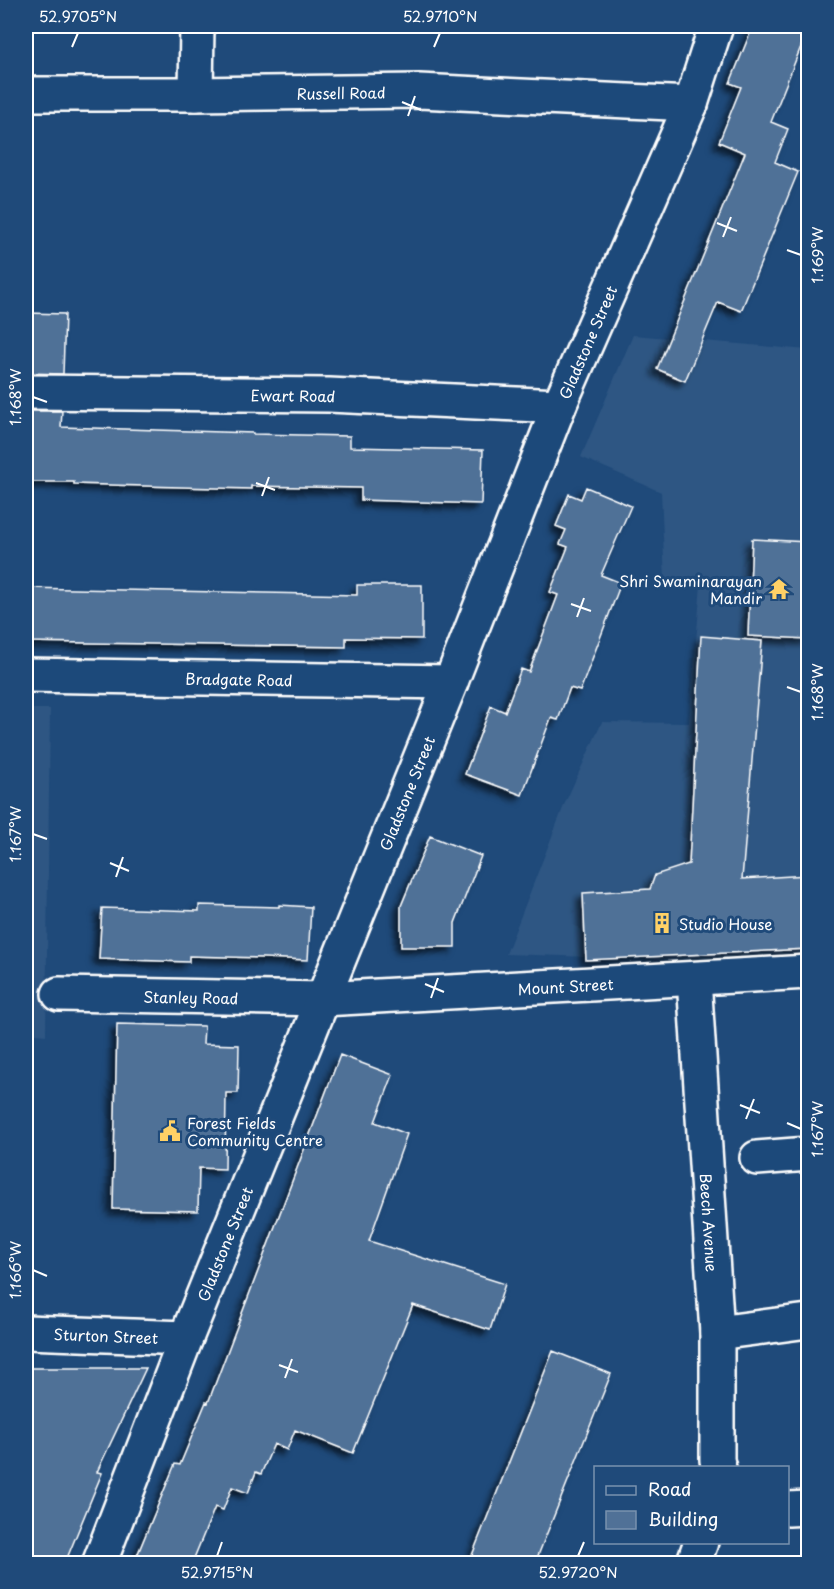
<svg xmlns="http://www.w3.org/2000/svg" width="834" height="1589" font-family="'Playpen Sans',sans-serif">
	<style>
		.built { fill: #2e5683 }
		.building { fill: #507197; stroke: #fff; stroke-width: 1.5; filter: url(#shadow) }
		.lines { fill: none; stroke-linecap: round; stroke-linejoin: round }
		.street-casing { stroke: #fff; stroke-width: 38 }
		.street { stroke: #1f4a7a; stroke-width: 33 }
		.ticks { fill: none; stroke: #fff; stroke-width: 2 }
		.labels { text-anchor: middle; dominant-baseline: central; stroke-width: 6; stroke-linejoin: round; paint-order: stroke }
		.street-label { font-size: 15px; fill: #fff; stroke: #1f4a7a }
		.poi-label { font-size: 15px; fill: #fff; stroke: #1f4a7a; text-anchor: start }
		.neatline { fill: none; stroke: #fff; stroke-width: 2 }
		.ticks-label { font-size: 15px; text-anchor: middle; fill: #fff }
	</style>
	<defs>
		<filter id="shadow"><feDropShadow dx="-5.5" dy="5.5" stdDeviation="3" flood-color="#0009"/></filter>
	</defs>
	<rect width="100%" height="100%" fill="#1f4a7a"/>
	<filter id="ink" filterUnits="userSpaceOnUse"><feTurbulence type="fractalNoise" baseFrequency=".0167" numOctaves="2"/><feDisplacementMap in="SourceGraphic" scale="12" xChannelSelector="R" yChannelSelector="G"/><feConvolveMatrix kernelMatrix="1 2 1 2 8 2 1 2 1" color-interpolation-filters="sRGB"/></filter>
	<g filter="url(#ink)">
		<path class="built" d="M633 335 808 350V954L675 960 506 954 565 803 602 722 689 723 701 585 665 581 661 492 581 457Z
			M26 709H50L46 1035 26 1033Z"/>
		<path class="building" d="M753 26H808V29L771 122 788 129 775 162 798 172 741 311 718 302 685 381 657 369 745 153 719 142 741 87 730 83Z
			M26 313 65 314 63 374 26 373Z
			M26 411H62L61 427 253 433V434L350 436V447L483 450 481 504 361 500V488L251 486V489L74 484V482H26Z
			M586 487 631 506 601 575 621 583 580 691 570 688 558 720 551 718 522 795 465 774 491 706 505 712 521 669 529 672 558 595 550 592 568 547 560 544 566 530 556 526 569 494 581 499Z
			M752 539 808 542V639L748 636Z
			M357 585H422V639L346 638V647L26 642V588L357 595Z
			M701 636 762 641 742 879 808 875V949L586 960 583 893 650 889 655 875 689 864Z
			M430 836 481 856 455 923V947H401V906Z
			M199 905 279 907V905L311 907 308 960 264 958 189 956V962L99 959 102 908 199 911Z
			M117 1024 204 1026 203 1044 239 1045 238 1093H226L225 1169 199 1168 198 1211 113 1209Z
			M340 1055 393 1075 375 1122 407 1134 369 1241 505 1284 490 1330 413 1305 353 1453 295 1430 287 1450 274 1444 261 1474 256 1472 248 1493 232 1487 223 1510 215 1507 192 1563H134L175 1464 180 1465 206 1402 208 1403Z
			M553 1351 611 1374 535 1563H469Z
			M26 1368H146L97 1472 102 1473 65 1563H26Z"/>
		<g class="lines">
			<defs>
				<g id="street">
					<path id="s1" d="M26 94H196L419 91 691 104"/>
					<path d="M196 94 197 26"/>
					<path id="s2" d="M26 392 329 395 559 406"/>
					<path id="s3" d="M26 675 451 682"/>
					<path id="s4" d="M694 979 717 1333V1460L719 1468"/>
					<path id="s5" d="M59 994 323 999 808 972"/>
					<path d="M757 1158 808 1154"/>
					<path id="s6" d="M26 1332 186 1338"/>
					<path d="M717 1333 808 1321"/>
					<path d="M788 1509 808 1508"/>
					<path id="s7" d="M99 1564 186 1338 451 682 559 406 691 104 716 26"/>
					<path d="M693 1564 701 1542"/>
				</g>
			</defs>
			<use href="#street" class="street-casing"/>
			<use href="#street" class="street"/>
		</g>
	</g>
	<path class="ticks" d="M72 47 78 33M434 47 440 33M402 102 421 110M408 116 415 96M717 223 737 231M723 237 731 217M787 250 801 255M33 397 47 402M256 483 275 490M262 496 269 477M571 604 591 611M577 617 584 598M787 687 801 692M33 834 47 839M110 863 129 871M116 877 123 857M425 984 444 992M431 998 438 978M740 1105 760 1113M746 1119 754 1099M787 1123 801 1129M33 1270 47 1276M279 1365 298 1372M285 1378 292 1359M217 1556 222 1542M578 1556 584 1542"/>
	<defs>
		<symbol id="temple-bare" viewBox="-9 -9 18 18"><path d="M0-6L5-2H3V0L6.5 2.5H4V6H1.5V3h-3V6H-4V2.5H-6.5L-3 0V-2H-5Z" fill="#ffd166" stroke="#1f4a7a" stroke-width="2.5" paint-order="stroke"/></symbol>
		<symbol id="building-bare" viewBox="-9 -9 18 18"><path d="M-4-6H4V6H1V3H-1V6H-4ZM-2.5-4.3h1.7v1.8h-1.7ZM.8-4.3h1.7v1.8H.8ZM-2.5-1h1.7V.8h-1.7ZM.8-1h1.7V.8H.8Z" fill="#ffd166" stroke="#1f4a7a" stroke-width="2.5" paint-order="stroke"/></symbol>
		<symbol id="civic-bare" viewBox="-9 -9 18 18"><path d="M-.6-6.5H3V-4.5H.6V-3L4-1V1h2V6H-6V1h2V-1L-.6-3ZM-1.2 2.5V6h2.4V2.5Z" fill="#ffd166" stroke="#1f4a7a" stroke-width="2.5" paint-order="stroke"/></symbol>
	</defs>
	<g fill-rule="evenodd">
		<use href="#temple-bare" x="764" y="574" width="30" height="30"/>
		<use href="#building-bare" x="647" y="908" width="30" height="30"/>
		<use href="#civic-bare" x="155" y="1116" width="30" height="30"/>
	</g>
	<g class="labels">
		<g class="street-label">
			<text stroke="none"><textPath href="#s1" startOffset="315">Russell Road</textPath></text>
			<text stroke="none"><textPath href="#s7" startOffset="1316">Gladstone Street</textPath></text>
			<text stroke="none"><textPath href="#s2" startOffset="267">Ewart Road</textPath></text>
			<text stroke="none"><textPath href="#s3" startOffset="213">Bradgate Road</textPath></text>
			<text stroke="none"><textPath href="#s7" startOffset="830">Gladstone Street</textPath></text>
			<text stroke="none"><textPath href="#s5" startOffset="507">Mount Street</textPath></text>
			<text stroke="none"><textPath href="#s5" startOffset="132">Stanley Road</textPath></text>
			<text stroke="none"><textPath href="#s4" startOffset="244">Beech Avenue</textPath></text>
			<text stroke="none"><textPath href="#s7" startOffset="344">Gladstone Street</textPath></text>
			<text stroke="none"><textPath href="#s6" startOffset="80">Sturton Street</textPath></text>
		</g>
		<g class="poi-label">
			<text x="762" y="580" text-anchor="end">Shri Swaminarayan<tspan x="762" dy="17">Mandir</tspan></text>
			<text x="679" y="923">Studio House</text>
			<text x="187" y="1122">Forest Fields<tspan x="187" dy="17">Community Centre</tspan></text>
		</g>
	</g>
	<rect width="834" height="1589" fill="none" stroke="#1f4a7a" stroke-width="66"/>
	<rect x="594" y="1466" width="195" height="78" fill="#1f4a7a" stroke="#7992af" stroke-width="1.5"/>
	<rect x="606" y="1486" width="30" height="9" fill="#1f4a7a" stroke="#7992af" stroke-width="1.5"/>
	<text x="648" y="1496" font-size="18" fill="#ffffff">Road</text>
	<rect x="606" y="1511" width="30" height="18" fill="#507197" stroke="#7992af" stroke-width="1.5"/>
	<text x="648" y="1526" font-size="18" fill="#ffffff">Building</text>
	<rect x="33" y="33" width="768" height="1523" class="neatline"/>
	<g class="ticks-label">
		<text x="78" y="22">52.9705°N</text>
		<text x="440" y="22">52.9710°N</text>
		<text transform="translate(818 255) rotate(-90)" y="5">1.169°W</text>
		<text transform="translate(16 397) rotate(-90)" y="5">1.168°W</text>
		<text transform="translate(818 692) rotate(-90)" y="5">1.168°W</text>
		<text transform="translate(16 834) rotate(-90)" y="5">1.167°W</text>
		<text transform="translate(818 1129) rotate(-90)" y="5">1.167°W</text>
		<text transform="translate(16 1270) rotate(-90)" y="5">1.166°W</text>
		<text x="217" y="1578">52.9715°N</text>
		<text x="578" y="1578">52.9720°N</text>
	</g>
</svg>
